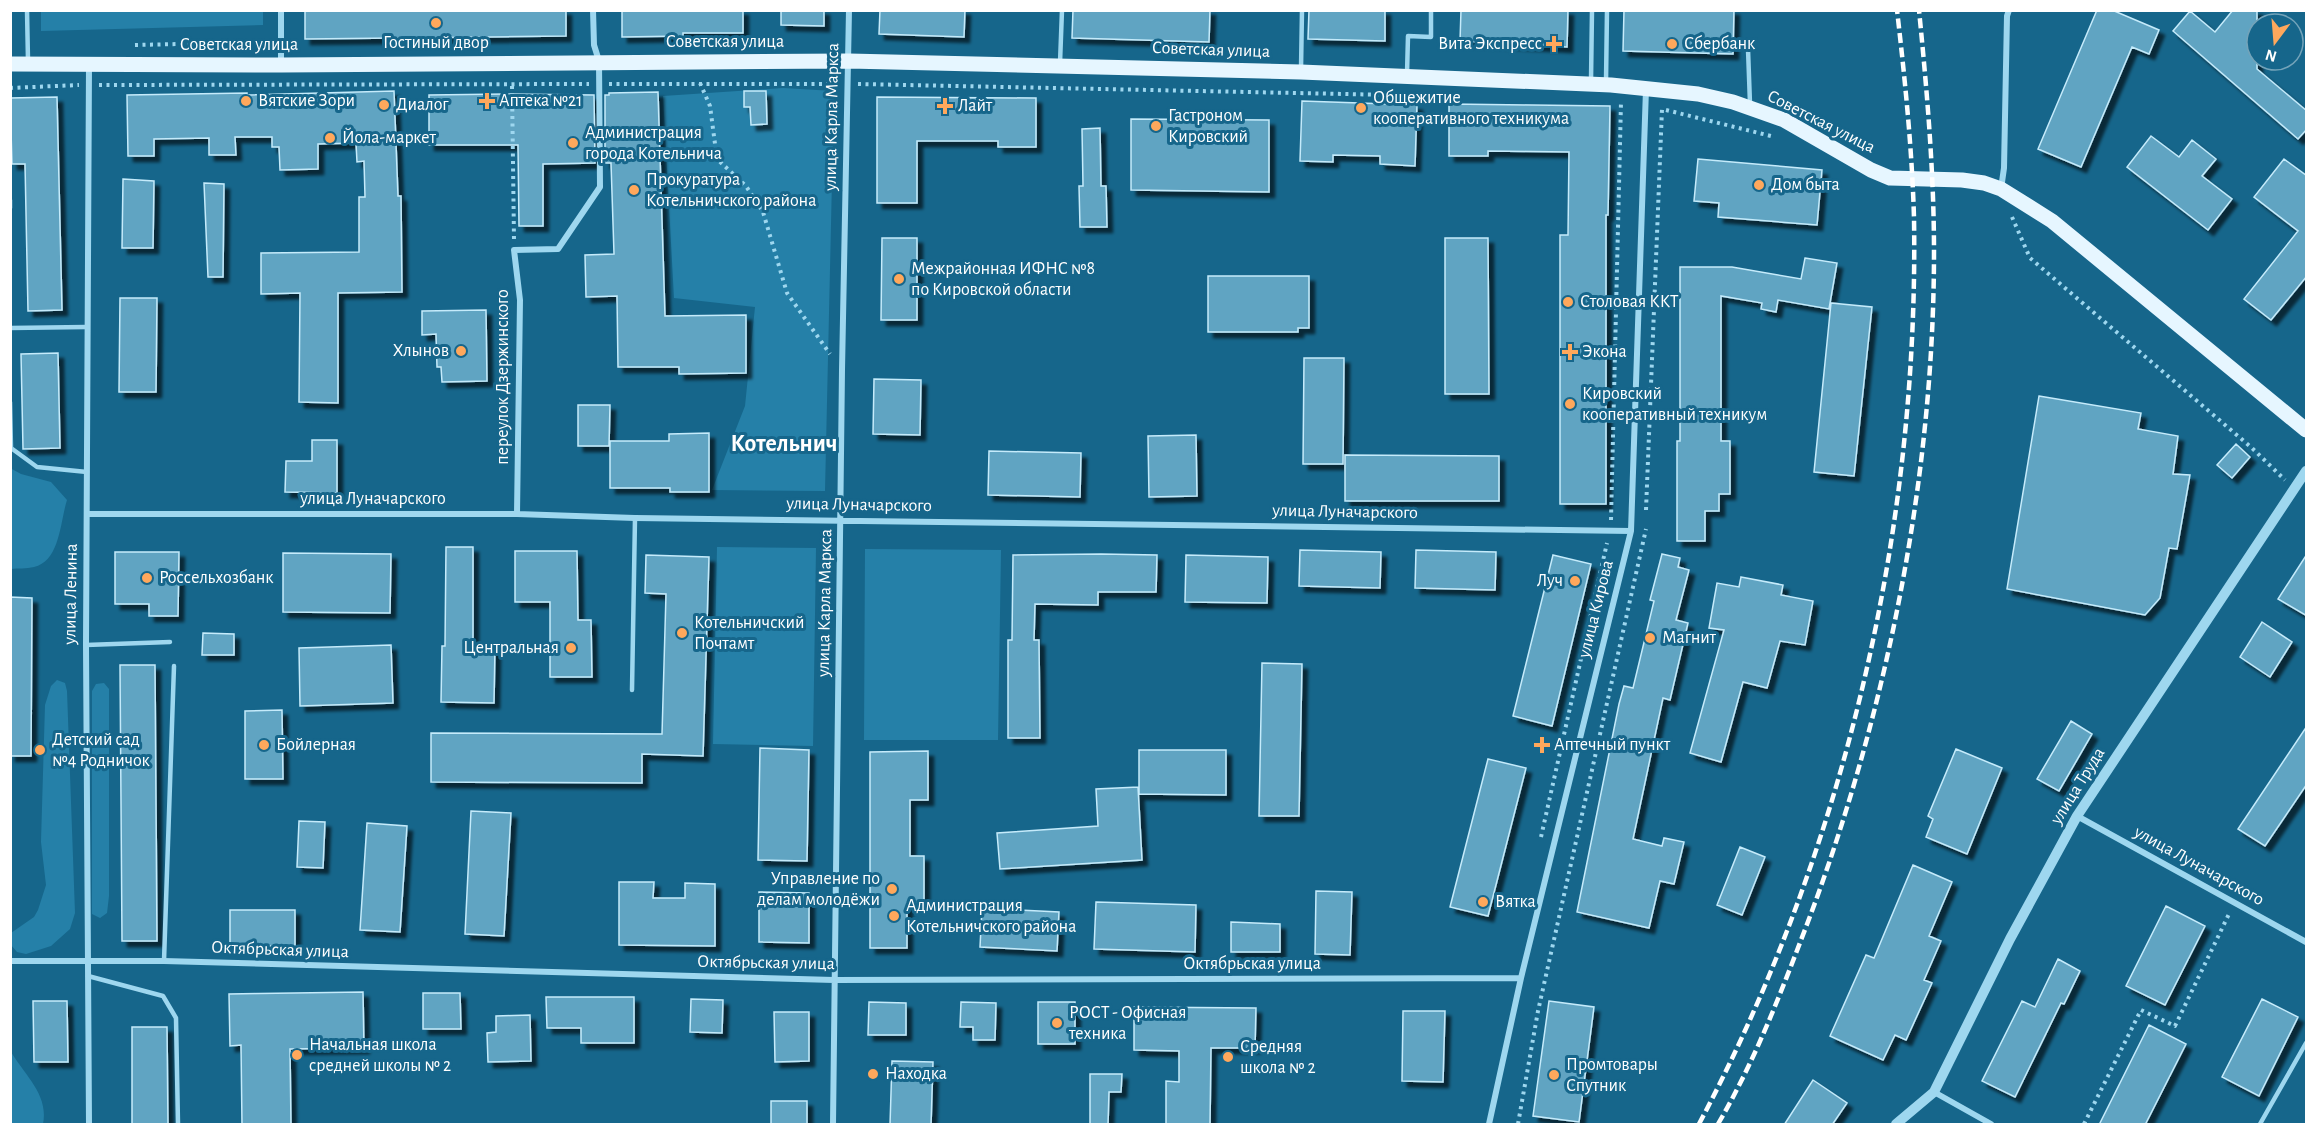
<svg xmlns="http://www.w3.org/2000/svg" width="2317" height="1135" font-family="'Alegreya Sans',sans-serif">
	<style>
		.green { fill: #2580a8 }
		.building { fill: #61a4c2; stroke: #c5ebfb; stroke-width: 1.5; filter: url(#shadow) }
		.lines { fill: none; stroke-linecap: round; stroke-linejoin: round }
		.path { stroke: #9ed7ef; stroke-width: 4; stroke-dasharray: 3 4.5; stroke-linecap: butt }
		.service { stroke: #9ed7ef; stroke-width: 4.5 }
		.minor { stroke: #9ed7ef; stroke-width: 6 }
		.tertiary { stroke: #9ed7ef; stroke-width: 10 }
		.primary { stroke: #e6f6ff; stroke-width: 15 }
		.rail { stroke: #fff; stroke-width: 4.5; stroke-dasharray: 10 4.5; stroke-linecap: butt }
		.poi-dot { fill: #ffa85c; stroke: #16668b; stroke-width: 2 }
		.labels { text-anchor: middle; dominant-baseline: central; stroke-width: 6; stroke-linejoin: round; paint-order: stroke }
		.street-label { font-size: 18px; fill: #fff; stroke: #16668b }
		.poi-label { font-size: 18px; fill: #fff; stroke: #16668b; text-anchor: start }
		.district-label { font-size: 24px; font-weight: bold; fill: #fff; stroke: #16668b }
	</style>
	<defs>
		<filter id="shadow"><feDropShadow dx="5.5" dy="5.5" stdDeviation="1.5" flood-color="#0009"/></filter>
	</defs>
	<rect width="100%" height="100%" fill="#16668b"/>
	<path class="green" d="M41 11H263V25L41 31Z
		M783 88 834 91 825 491 712 490 745 406 755 307 674 298 663 96Z
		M10 468 21 474 51 482 67 500C60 522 60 561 34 567 26 569 18 568 11 569Z
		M717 547 816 548 813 746 713 744Z
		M865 549 1001 550 998 740H864Z
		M57 680 65 683 67 691 75 913 70 929 51 946 26 954 17 952 11 945V933L34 917 38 910 46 885 41 842 45 705 51 686Z
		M104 683 109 689V896L107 913 100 918 92 914V691L96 684Z
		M10 1050C24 1075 49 1094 43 1124H11Z"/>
	<path class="building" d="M305 10H566V36L305 39Z
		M622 10H743V33H683V36L622 37Z
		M781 10H824V26L781 25Z
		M880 10H965L964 37 879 34Z
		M1073 10H1210L1209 42 1072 38Z
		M1309 10H1385V41L1308 39Z
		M1461 10H1568L1567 47 1460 41Z
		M1624 10H1734L1733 54 1623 51Z
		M2097 10H2112L2159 30 2149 54 2132 47 2081 167 2038 149Z
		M2233 10H2257V69L2307 111V129L2298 139 2173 31 2190 11 2215 32Z
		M394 91 398 196H401L402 292 338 293V403L299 402 300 293 261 294V253L359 252V197H365L364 161 357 162 356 143 318 144V169L280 170 279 147H272V137H235L236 155H209V138L154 139V156H128L127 95 247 93V95Z
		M744 91H766L767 124 751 125 750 107H744Z
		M658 92 665 316 746 315V373L679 374V367H618L617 296 586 297 585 255 614 254 611 163H605V95H609V93Z
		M506 94 594 95 595 163 543 164V226H519L518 145H429V95Z
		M57 97 62 310 28 311 25 164H12L10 98Z
		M877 97 1036 98V147H998V141H917V203H877Z
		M1302 101 1417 105 1415 166 1380 164V156L1333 155V162L1300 161Z
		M1449 104 1610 106 1608 215H1606V504H1560V235H1568L1569 152 1488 151V156H1449Z
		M1131 119 1269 120V192L1131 190Z
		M1100 128 1101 186H1106L1107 227H1080L1079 186H1083L1082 129Z
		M2151 136 2179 157 2192 140 2216 159 2202 176 2232 199 2208 230 2127 167Z
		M1698 159 1822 170 1817 225 1718 217 1719 203 1694 201Z
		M2284 159 2307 176V276L2271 320 2244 299 2298 231 2254 197Z
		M123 179 154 181 153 248H122Z
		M204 183 224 184 223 277H208Z
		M882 238H917V320H881Z
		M1445 238H1488L1489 394H1445Z
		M1805 258 1837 263 1829 309 1778 300 1776 312 1761 309 1762 303 1721 296V441H1730V494H1719V511H1705V541H1677V441H1680V267H1732L1801 279Z
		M1208 276H1309V328H1298V332H1208Z
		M120 298H157L156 392H119Z
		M1831 303 1872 307 1854 476 1814 472Z
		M486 310 487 381 442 382 441 367H437L436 334 422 335V311Z
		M58 353 60 448 23 449 21 354Z
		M1304 358H1344L1343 464H1303Z
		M874 379 921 380 920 435 873 434Z
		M2039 396 2141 413 2138 429 2178 436 2173 474 2190 475 2177 549 2169 548 2160 598 2145 615 2007 589Z
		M578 405H610L609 446H578Z
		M709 433V492H670V488H610V441H669V434Z
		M1196 435 1197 496 1149 497 1148 436Z
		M312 440H337V493L285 492 286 461H312Z
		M2236 444 2250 457 2232 478 2217 465Z
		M989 451 1081 453 1080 497 988 495Z
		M1345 455 1499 456V501H1345Z
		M446 547H473V646L495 647 494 703 441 702 442 646H445Z
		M1300 550 1381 552 1380 588 1299 586Z
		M1416 550 1496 552 1495 590 1415 588Z
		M515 551H577L578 620H591L592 677H550V602H515Z
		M115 552H179L178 616H149V604H115Z
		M283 553 391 554 390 613 283 612Z
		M1101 554 1157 555 1156 592H1098V605L1035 604 1034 640H1039L1040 738H1008V640H1012L1013 555Z
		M1662 554 1680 558 1678 567 1689 570 1676 620 1688 623 1670 700 1663 698 1633 839 1662 846 1664 838 1684 842 1674 884 1660 881 1649 928 1577 912 1619 704 1624 686 1633 688 1654 601 1650 600Z
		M2307 554V616L2278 599Z
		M646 555 709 557 703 756 642 754V783L431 782V733L662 734 666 594 645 593Z
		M1186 555 1268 557 1267 603 1185 602Z
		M1553 555 1591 564 1552 726 1513 716Z
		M1741 577 1783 585 1781 595 1813 601 1805 645 1780 641 1767 688 1743 682 1721 762 1690 753 1724 630 1709 628 1717 583 1739 587Z
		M10 597 32 598 31 756H10Z
		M2262 622 2292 642 2270 677 2240 657Z
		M203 633 234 634V655H202Z
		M391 645 393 703 300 706 299 648Z
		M1262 663 1302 664 1299 816H1259Z
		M120 665H155L157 941H122Z
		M282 710 283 779H245V711Z
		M2071 721 2092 734 2059 791 2037 779Z
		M2307 726V784L2265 846 2238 829Z
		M760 748 809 750 807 861 758 860Z
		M1956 749 2002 768 1967 854 1926 837 1933 819 1928 816Z
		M1139 750H1226V795L1139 794Z
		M928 751V800H910V856H924V903H907V948H870V752Z
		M1488 759 1526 768 1488 916 1450 907Z
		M1138 787 1142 860 1000 869 997 833 1098 826 1096 789Z
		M471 811 511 813 504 936 465 934Z
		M299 821 325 822 323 868 297 867Z
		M367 823 407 826 400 932 360 930Z
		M1740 847 1765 857 1742 915 1717 905Z
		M1913 865 1952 882 1929 936 1941 941 1924 980 1932 983 1906 1040 1895 1035 1883 1060 1830 1036 1866 955 1874 958Z
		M619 882H654L653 898H685V883L715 884V946L619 945Z
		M1316 891 1352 892 1350 955 1315 954Z
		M759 892 809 893V943L759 942Z
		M1096 902 1196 905 1195 952 1094 949Z
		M2166 906 2205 926 2165 1005 2126 986Z
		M982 908 1059 912 1057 951 980 947Z
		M230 910H295V946H230Z
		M1231 922 1280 924V952H1231Z
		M2058 959 2080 971 2064 1004 2061 1003 2015 1097 1982 1081 2022 1001 2035 1007Z
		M363 992 364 1048 290 1049 291 1125H242L241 1045 230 1046 229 994Z
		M423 993H460L461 1029H423Z
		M546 997H634V1043H581V1028H547Z
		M691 999 723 1000 722 1033 690 1032Z
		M2262 999 2298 1017 2259 1096 2222 1077Z
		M33 1001H67L68 1062H34Z
		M1549 1001 1594 1007 1579 1122 1533 1116Z
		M869 1002 906 1003V1035H868Z
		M961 1002 996 1003 995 1040H973V1027H960Z
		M1038 1002H1075V1044H1038Z
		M1134 1007 1256 1008 1255 1048H1211L1210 1125H1166V1081L1179 1082V1051L1134 1050Z
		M1403 1011H1445L1443 1082 1402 1081Z
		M774 1012H809V1061L775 1062Z
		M530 1015 531 1061 488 1062 487 1033 496 1032V1016Z
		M2149 1025 2186 1044 2145 1125H2099Z
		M132 1027H167L168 1125H132Z
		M892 1061 933 1062 931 1125H890Z
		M1090 1074H1122L1121 1092H1109L1108 1125H1090Z
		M1813 1080 1847 1103 1832 1125H1784Z
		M771 1101H807V1125H771Z"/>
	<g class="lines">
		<path class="path" d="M135 45 269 42
			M700 83 710 106 717 159 746 186 763 212 787 293 830 354
			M609 84H835
			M858 84 1393 95
			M99 85 589 84
			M512 86 514 240
			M10 88 79 85
			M1666 110 1775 137
			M2012 217 2030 258 2252 448 2285 480
			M1646 510 1662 109
			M1611 520 1621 102
			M1541 837 1607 543
			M1518 1124 1538 1011 1646 529
			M2084 1124 2141 1010 2175 1026 2229 914"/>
		<path class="service" d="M27 10 28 61
			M1748 49 1750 104
			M1060 63 1062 10
			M1301 69 1302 10
			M1407 74 1408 36 1431 37V10
			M1591 81 1592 10
			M1606 82 1607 10
			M10 200V208
			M10 328 86 327
			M10 402 11 448 37 467 87 472
			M86 645 170 642
			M632 690 635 518
			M164 961 174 666
			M88 976 163 996 176 1018 178 1124
			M2260 1124 2306 1043"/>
		<path class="minor" d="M281 65V10
			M2001 189 2004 168 2007 16 2009 10
			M87 514H517L635 518 1631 531
			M517 514 520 300 514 250 558 249 600 187 599 61 594 45 593 10
			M2077 816 2306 942
			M10 961H164L834 980 1521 978
			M1934 1092 1991 1124
			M89 1124 86 645 89 65
			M833 1124 842 370 849 10
			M1489 1124 1521 978 1631 531 1646 89"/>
		<path class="tertiary" d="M1896 1124 1934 1092 2010 939 2077 816 2306 471"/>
		<path class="primary" d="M10 64 281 65 849 61 1301 72 1611 85 1698 94 1733 102 1784 120 1871 170 1890 178 1962 180 1984 183 2001 189 2052 221 2306 430"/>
		<path class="rail" d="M1699 1124C1845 849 1919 529 1914 218 1912 148 1905 80 1897 10
			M1718 1124C1752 1066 1777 1003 1801 940 1884 726 1934 483 1934 252 1934 172 1927 91 1919 10"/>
	</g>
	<g class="poi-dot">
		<circle cx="436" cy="23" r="6"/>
		<path d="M1551 35h6v6h6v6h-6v6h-6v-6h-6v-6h6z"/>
		<circle cx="1672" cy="44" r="6"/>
		<circle cx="246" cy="101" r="6"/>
		<path d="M484 92h6v6h6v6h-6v6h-6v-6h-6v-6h6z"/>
		<circle cx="384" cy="105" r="6"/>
		<path d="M942 97h6v6h6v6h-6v6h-6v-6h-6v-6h6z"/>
		<circle cx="1361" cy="108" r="6"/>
		<circle cx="1156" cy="126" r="6"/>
		<circle cx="330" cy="138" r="6"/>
		<circle cx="573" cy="143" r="6"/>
		<circle cx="1759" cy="185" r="6"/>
		<circle cx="634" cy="190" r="6"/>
		<circle cx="899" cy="279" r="6"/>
		<circle cx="1568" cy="302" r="6"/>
		<circle cx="461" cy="351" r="6"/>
		<path d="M1567 343h6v6h6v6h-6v6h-6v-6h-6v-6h6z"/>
		<circle cx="1570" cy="404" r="6"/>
		<circle cx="147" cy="578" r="6"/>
		<circle cx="1575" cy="581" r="6"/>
		<circle cx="682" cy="633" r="6"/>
		<circle cx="1650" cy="638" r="6"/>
		<circle cx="571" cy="648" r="6"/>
		<circle cx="264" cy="745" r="6"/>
		<path d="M1539 736h6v6h6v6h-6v6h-6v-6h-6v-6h6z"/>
		<circle cx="40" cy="750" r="6"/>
		<circle cx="892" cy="889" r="6"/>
		<circle cx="1483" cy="902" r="6"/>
		<circle cx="894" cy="916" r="6"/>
		<circle cx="1057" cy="1023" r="6"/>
		<circle cx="297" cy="1055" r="6"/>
		<circle cx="1228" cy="1057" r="6"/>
		<circle cx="873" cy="1074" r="6"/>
		<circle cx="1554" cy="1075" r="6"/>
	</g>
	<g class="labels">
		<g class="street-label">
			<text x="725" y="42">Советская улица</text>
			<text x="239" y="45">Советская улица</text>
			<text transform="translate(1211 50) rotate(2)">Советская улица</text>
			<text transform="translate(832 117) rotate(-89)">улица Карла Маркса</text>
			<text transform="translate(1821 122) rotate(27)">Советская улица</text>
			<text transform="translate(503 377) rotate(-90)">переулок Дзержинского</text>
			<text x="373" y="499">улица Луначарского</text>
			<text transform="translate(859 505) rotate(1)">улица Луначарского</text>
			<text transform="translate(1345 512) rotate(1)">улица Луначарского</text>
			<text transform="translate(71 594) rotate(-89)">улица Ленина</text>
			<text transform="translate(825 603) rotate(-89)">улица Карла Маркса</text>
			<text transform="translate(1596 609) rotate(-76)">улица Кирова</text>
			<text transform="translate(2078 786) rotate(-58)">улица Труда</text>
			<text transform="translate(2199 866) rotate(29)">улица Луначарского</text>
			<text transform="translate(280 950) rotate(2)">Октябрьская улица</text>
			<text transform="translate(766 963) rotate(1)">Октябрьская улица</text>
			<text x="1252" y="964">Октябрьская улица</text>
		</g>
		<g class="poi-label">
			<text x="436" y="43" text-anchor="middle">Гостиный двор</text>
			<text x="1542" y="44" text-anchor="end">Вита Экспресс</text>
			<text x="1684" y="44">Сбербанк</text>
			<text x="1373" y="98">Общежитие<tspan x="1373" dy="21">кооперативного техникума</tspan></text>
			<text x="258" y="101">Вятские Зори</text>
			<text x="499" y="101">Аптека №21</text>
			<text x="396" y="105">Диалог</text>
			<text x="958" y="106">Лайт</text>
			<text x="1168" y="116">Гастроном<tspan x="1168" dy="21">Кировский</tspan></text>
			<text x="585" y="133">Администрация<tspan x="585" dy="21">города Котельнича</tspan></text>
			<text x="342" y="138">Йола-маркет</text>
			<text x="646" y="180">Прокуратура<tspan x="646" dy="21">Котельничского района</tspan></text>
			<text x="1771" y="185">Дом быта</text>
			<text x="911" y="269">Межрайонная ИФНС №8<tspan x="911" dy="21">по Кировской области</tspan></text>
			<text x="1580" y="302">Столовая ККТ</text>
			<text x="449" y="351" text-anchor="end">Хлынов</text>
			<text x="1582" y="352">Экона</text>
			<text x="1582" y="394">Кировский<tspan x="1582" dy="21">кооперативный техникум</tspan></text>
			<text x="159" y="578">Россельхозбанк</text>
			<text x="1563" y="581" text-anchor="end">Луч</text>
			<text x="694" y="623">Котельничский<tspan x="694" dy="21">Почтамт</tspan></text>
			<text x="1662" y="638">Магнит</text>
			<text x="559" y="648" text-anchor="end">Центральная</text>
			<text x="52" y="740">Детский сад<tspan x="52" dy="21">№4 Родничок</tspan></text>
			<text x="276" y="745">Бойлерная</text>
			<text x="1554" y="745">Аптечный пункт</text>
			<text x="880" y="879" text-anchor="end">Управление по<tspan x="880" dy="21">делам молодёжи</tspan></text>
			<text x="1495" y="902">Вятка</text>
			<text x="906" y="906">Администрация<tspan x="906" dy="21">Котельничского района</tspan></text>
			<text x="1069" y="1013">РОСТ - Офисная<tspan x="1069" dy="21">техника</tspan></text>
			<text x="309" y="1045">Начальная школа<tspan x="309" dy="21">средней школы № 2</tspan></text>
			<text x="1240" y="1047">Средняя<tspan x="1240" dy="21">школа № 2</tspan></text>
			<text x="1566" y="1065">Промтовары<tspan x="1566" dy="21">Спутник</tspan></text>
			<text x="885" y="1074">Находка</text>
		</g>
		<g class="district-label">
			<text x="784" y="444">Котельнич</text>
		</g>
	</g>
	<rect width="2317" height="1135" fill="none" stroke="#ffffff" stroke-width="24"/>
	<g transform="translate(2275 42) rotate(196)"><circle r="28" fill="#16668b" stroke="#73a3b9" stroke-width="1.5"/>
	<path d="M0-4.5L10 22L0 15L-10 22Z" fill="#ffa85c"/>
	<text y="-9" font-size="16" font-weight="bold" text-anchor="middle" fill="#ffffff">N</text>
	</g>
</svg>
